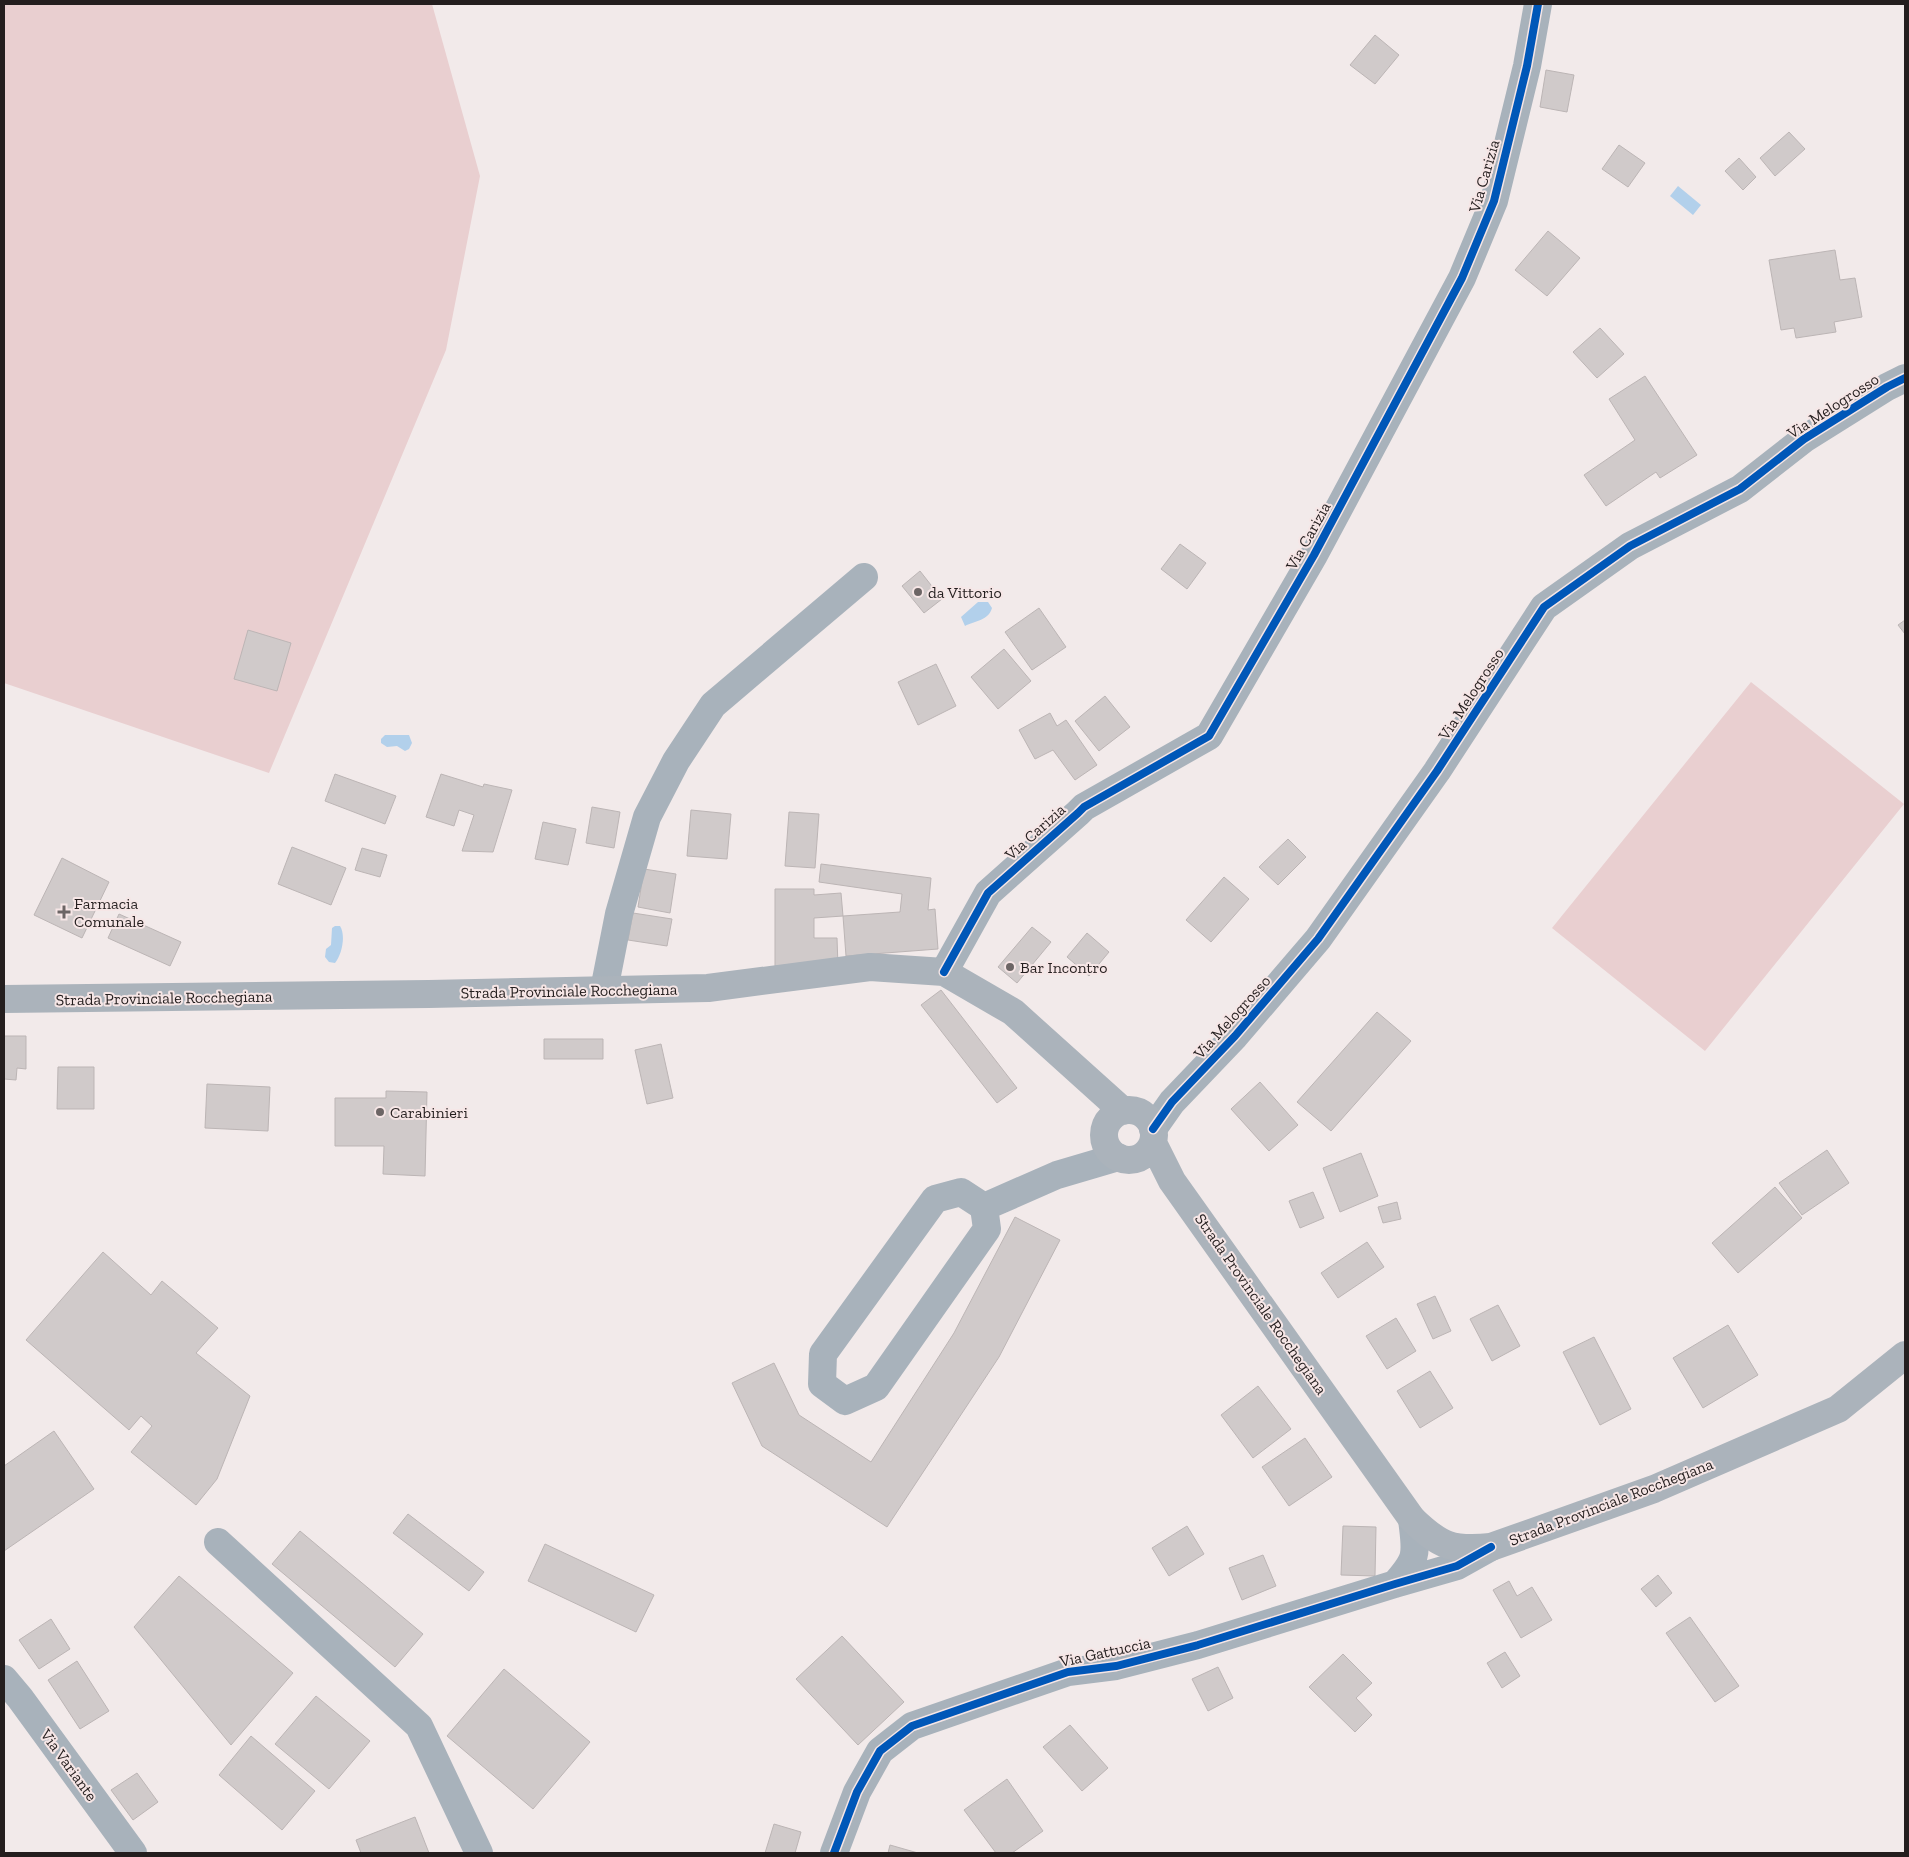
<svg xmlns="http://www.w3.org/2000/svg" width="1909" height="1857" font-family="'Zilla Slab',serif">
	<style>
		.green { fill: #e9cfd0 }
		.water { fill: #b2d0eb }
		.building { fill: #d0caca; stroke: #bcb5b5 }
		.lines { fill: none; stroke-linecap: round; stroke-linejoin: round }
		.minor { stroke: #a8b2bb; stroke-width: 28 }
		.major { stroke: #abb3bb; stroke-width: 28 }
		.cycleway-casing { stroke: #f6e6e6; stroke-width: 11 }
		.cycleway { stroke: #0057b8; stroke-width: 8 }
		.poi-dot { fill: #6c6565; stroke: #f6e6e6; stroke-width: 2 }
		.labels { text-anchor: middle; dominant-baseline: central; stroke-width: 4; stroke-linejoin: round; paint-order: stroke }
		.street-label { font-size: 16px; fill: #241e1e; stroke: #f6e6e6 }
		.poi-label { font-size: 16px; fill: #241e1e; stroke: #f6e6e6; text-anchor: start }
	</style>
	<rect width="100%" height="100%" fill="#f2eaea"/>
	<path class="green" d="M4 4H432L480 176 446 350 269 773 4 683Z
		M1751 682 1904 804 1705 1051 1552 928Z"/>
	<path class="water" d="M1678 186 1701 205 1693 215 1670 196Z
		M978 602H988L992 608C989 620 975 621 965 626L961 617Z
		M385 735H409L412 743 409 749 405 751 397 746 387 747 381 743V739Z
		M335 926H340C346 935 342 955 335 963L329 962 325 957 326 949 331 945 332 928Z"/>
	<path class="building" d="M1375 35 1399 55 1375 84 1350 65Z
		M1546 70 1574 75 1567 112 1540 107Z
		M1789 132 1805 149 1775 176 1760 158Z
		M1619 145 1645 163 1628 187 1602 169Z
		M1739 158 1756 177 1743 190 1725 171Z
		M1548 231 1580 258 1547 296 1515 270Z
		M1835 250 1840 280 1855 278 1862 317 1834 322 1836 332 1796 338 1794 328 1781 330 1769 260Z
		M1600 328 1624 354 1597 378 1573 352Z
		M1645 376 1697 455 1660 478 1656 472 1606 506 1584 475 1635 440 1609 399Z
		M1180 544 1206 563 1187 589 1161 569Z
		M920 571 942 599 924 613 902 586Z
		M1039 608 1066 647 1032 670 1005 632Z
		M1905 620V634L1898 625Z
		M248 630 291 643 277 691 234 679Z
		M1004 649 1031 681 998 709 971 677Z
		M936 664 956 706 918 725 898 682Z
		M1105 696 1130 727 1099 751 1075 721Z
		M1050 713 1057 726 1066 720 1097 765 1075 780 1053 750 1035 759 1019 730Z
		M335 774 396 796 385 824 325 801Z
		M441 774 483 787 484 784 512 790 493 852 462 851 474 815 459 810 454 826 426 817Z
		M592 807 620 812 614 848 586 843Z
		M691 810 731 814 727 859 687 856Z
		M789 812 819 814 815 868 785 866Z
		M543 822 576 829 568 865 535 859Z
		M1288 839 1306 857 1278 885 1259 867Z
		M292 847 346 868 331 905 278 884Z
		M362 848 387 855 380 877 355 870Z
		M62 858 109 882 82 938 34 915Z
		M821 864 931 878 928 910 935 909 938 949 846 956 843 916 900 912 902 894 819 882Z
		M644 869 676 874 670 913 638 907Z
		M1224 877 1249 899 1211 942 1186 920Z
		M775 889H814V895L841 893 843 916 814 918V938H837L838 966H775Z
		M633 913 672 919 667 946 628 940Z
		M119 914 181 942 170 966 108 938Z
		M1032 927 1051 942 1017 983 998 967Z
		M1087 933 1109 952 1089 976 1067 957Z
		M941 990 1017 1088 997 1103 921 1005Z
		M1377 1012 1411 1041 1331 1131 1297 1102Z
		M4 1036H26V1069L17 1068 16 1080 4 1079Z
		M544 1039H603V1059H544Z
		M661 1044 673 1098 647 1104 635 1050Z
		M58 1067H94V1109H57Z
		M1260 1082 1298 1125 1269 1151 1231 1109Z
		M207 1084 270 1087 268 1131 205 1128Z
		M386 1091 427 1092 425 1176 383 1174 384 1146H335V1098H386Z
		M1827 1150 1849 1183 1802 1215 1779 1183Z
		M1361 1153 1378 1196 1340 1212 1323 1168Z
		M1775 1187 1802 1218 1738 1273 1712 1243Z
		M1313 1192 1324 1218 1300 1228 1289 1201Z
		M1397 1202 1401 1219 1383 1223 1378 1207Z
		M1015 1217 1060 1240 999 1357 887 1527 762 1446 732 1383 774 1363 799 1415 871 1462 954 1333Z
		M1367 1242 1384 1267 1338 1298 1321 1273Z
		M103 1252 151 1295 162 1281 218 1328 196 1353 250 1396 217 1479 196 1505 131 1452 152 1426 141 1416 129 1430 26 1340Z
		M1435 1296 1451 1331 1433 1339 1417 1304Z
		M1498 1305 1520 1346 1492 1361 1470 1319Z
		M1396 1318 1416 1351 1387 1369 1366 1336Z
		M1728 1325 1758 1375 1703 1408 1673 1358Z
		M1594 1337 1631 1409 1600 1425 1563 1352Z
		M1430 1371 1453 1408 1420 1428 1397 1391Z
		M1258 1386 1291 1429 1253 1458 1221 1415Z
		M54 1431 94 1489 4 1551V1466Z
		M1305 1438 1332 1477 1289 1506 1262 1467Z
		M408 1514 484 1572 469 1591 393 1533Z
		M1187 1526 1204 1554 1169 1576 1152 1548Z
		M1343 1526 1376 1527 1375 1576 1341 1575Z
		M300 1531 423 1634 395 1667 272 1564Z
		M545 1544 654 1595 636 1632 528 1581Z
		M1263 1555 1276 1586 1242 1600 1229 1568Z
		M1658 1575 1672 1593 1656 1607 1641 1589Z
		M179 1576 293 1673 231 1745 134 1627Z
		M1509 1581 1517 1596 1532 1587 1552 1620 1521 1638 1493 1590Z
		M1690 1617 1739 1686 1715 1702 1666 1633Z
		M51 1619 70 1649 39 1669 19 1640Z
		M842 1636 904 1702 858 1745 796 1679Z
		M1505 1652 1520 1676 1502 1688 1487 1663Z
		M1343 1654 1372 1683 1356 1698 1372 1715 1355 1732 1309 1687Z
		M77 1661 109 1711 80 1729 48 1680Z
		M1218 1667 1233 1698 1208 1711 1192 1679Z
		M504 1669 590 1742 533 1809 447 1736Z
		M316 1696 370 1741 329 1789 275 1744Z
		M1070 1725 1108 1768 1082 1791 1043 1747Z
		M251 1736 315 1791 282 1830 219 1775Z
		M137 1773 158 1802 133 1820 111 1790Z
		M1007 1779 1043 1831 1012 1853H996L964 1810Z
		M415 1817 429 1853H361L356 1840Z
		M774 1824 801 1832 795 1853H765Z
		M890 1845 918 1853H888Z"/>
	<g class="lines">
		<path class="minor" d="M944 972 988 893 1078 813 1084 807 1209 736 1314 555 1462 278 1494 201 1527 66 1538 4
			M604 990 619 914 647 817 676 761 713 705 864 577
			M1153 1129 1172 1102 1235 1036 1318 939 1437 771 1544 607 1630 546 1740 489 1804 439 1887 387 1905 378
			M961 1192 984 1207 987 1229 876 1387 845 1401 822 1384 823 1354 935 1199Z
			M984 1207 1057 1175 1118 1157
			M218 1542 419 1726 479 1853
			M1395 1584C1419 1557 1416 1554 1412 1519
			M4 1679 20 1698 133 1853
			M834 1853 857 1792 880 1751 912 1726 1068 1672 1116 1666 1198 1645 1395 1584 1457 1566 1491 1547"/>
		<path class="major" d="M4 999 429 994 708 988 870 967 944 972 1013 1012 1123 1111
			M1104 1135a25 25 0 1 1 50 0a25 25 0 1 1-50 0Z
			M1153 1143 1172 1181 1412 1519C1440 1546 1452 1551 1491 1547L1654 1489 1838 1409 1905 1355"/>
		<defs>
			<path id="cycleway" d="M944 972 988 893 1078 813 1084 807 1209 736 1314 555 1462 278 1494 201 1527 66 1538 4
				M1153 1129 1172 1102 1235 1036 1318 939 1437 771 1544 607 1630 546 1740 489 1804 439 1887 387 1905 378
				M834 1853 857 1792 880 1751 912 1726 1068 1672 1116 1666 1198 1645 1395 1584 1457 1566 1491 1547"/>
		</defs>
		<use href="#cycleway" class="cycleway-casing"/>
		<use href="#cycleway" class="cycleway"/>
	</g>
	<g class="poi-dot">
		<circle cx="918" cy="592" r="5"/>
		<path d="M61.5 904.5h5v5h5v5h-5v5h-5v-5h-5v-5h5z"/>
		<circle cx="1010" cy="967" r="5"/>
		<circle cx="380" cy="1112" r="5"/>
	</g>
	<g class="labels">
		<g class="street-label">
			<text transform="translate(1484 176) rotate(-74)">Via Carizia</text>
			<text transform="translate(1833 406) rotate(-33)">Via Melogrosso</text>
			<text transform="translate(1308 536) rotate(-61)">Via Carizia</text>
			<text transform="translate(1471 694) rotate(-57)">Via Melogrosso</text>
			<text transform="translate(1035 832) rotate(-42)">Via Carizia</text>
			<text transform="translate(569 991) rotate(-1)">Strada Provinciale Rocchegiana</text>
			<text transform="translate(164 998) rotate(-1)">Strada Provinciale Rocchegiana</text>
			<text transform="translate(1232 1017) rotate(-48)">Via Melogrosso</text>
			<text transform="translate(1261 1304) rotate(55)">Strada Provinciale Rocchegiana</text>
			<text transform="translate(1611 1502) rotate(-21)">Strada Provinciale Rocchegiana</text>
			<text transform="translate(1105 1652) rotate(-12)">Via Gattuccia</text>
			<text transform="translate(69 1765) rotate(54)">Via Variante</text>
		</g>
		<g class="poi-label">
			<text x="928" y="592">da Vittorio</text>
			<text x="74" y="903">Farmacia<tspan x="74" dy="18">Comunale</tspan></text>
			<text x="1020" y="967">Bar Incontro</text>
			<text x="390" y="1112">Carabinieri</text>
		</g>
	</g>
	<rect width="1909" height="1857" fill="none" stroke="#241e1e" stroke-width="10"/>
</svg>
